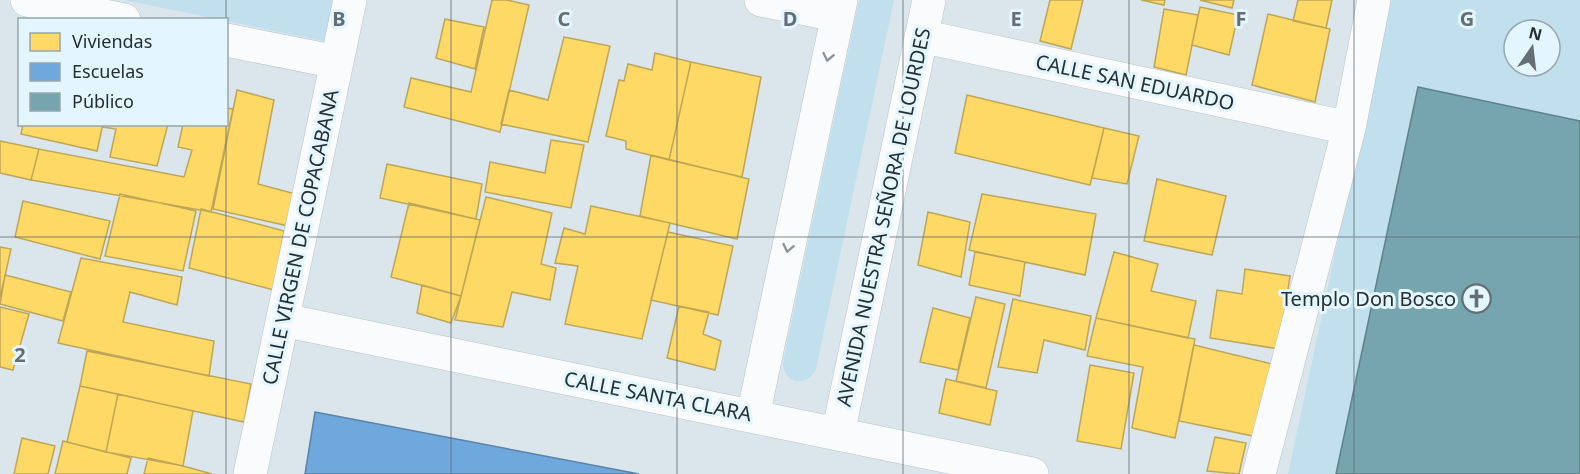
<svg xmlns="http://www.w3.org/2000/svg" width="1580" height="474" font-family="'Noto Sans',sans-serif">
	<style>
		.green { fill: #c1dfed; fill-rule: evenodd }
		.homes { fill: #ffd966; stroke: #bea657; stroke-width: 1.5 }
		.schools { fill: #6fa8dc; stroke: #5983a9; stroke-width: 1.5 }
		.public { fill: #76a5af; stroke: #5e818a; stroke-width: 1.5 }
		.lines { fill: none; stroke-linecap: round; stroke-linejoin: round }
		.minor-casing { stroke: #b8c2c7; stroke-width: 34 }
		.minor { stroke: #f9fbfc; stroke-width: 33 }
		.oneway { stroke: #8f9498 }
		.grid { fill: none; stroke: #646e74; stroke-width: 1.5; stroke-opacity: 0.55 }
		.labels { text-anchor: middle; dominant-baseline: central; stroke-width: 6; stroke-linejoin: round; paint-order: stroke }
		.street-label { font-size: 20px; fill: #252e33; stroke: #e3f6ff }
		.poi-label { font-size: 20px; fill: #252e33; stroke: #e3f6ff; text-anchor: end }
		.grid-label { font-size: 20px; text-anchor: middle; font-weight: bold; fill: #646e74; stroke: #e3f6ff; stroke-width: 6; stroke-linejoin: round; paint-order: stroke }
	</style>
	<rect width="100%" height="100%" fill="#dae6ec"/>
	<path class="green" d="M124 0H351L332 39 323 41 227 21 226 20 217 19Z
		M859 0H894L816 369C806 389 783 384 783 362Z
		M1389 0H1580V474H1288ZM1514 30H1550V66H1514Z"/>
	<path class="homes" d="M492 0H507L529 5 500 132 404 107 411 78 471 92Z
		M1050 0H1083L1071 49 1040 41Z
		M1141 0H1165L1164 5Z
		M1200 0H1234L1232 8Z
		M1298 0H1332L1326 28 1293 21Z
		M1200 7 1238 15 1229 55 1192 45Z
		M1164 9 1198 15 1186 75 1154 67Z
		M1268 14 1330 29 1315 102 1252 85Z
		M445 19 484 27 475 69 436 58Z
		M564 37 610 46 588 142 501 124 509 90 548 100Z
		M655 53 691 62 669 160 626 149V141L606 136 619 80 624 81 628 64 652 70Z
		M691 62 761 77 742 177 669 160Z
		M237 90 274 100 258 184 303 196 297 228 213 209Z
		M967 95 1104 128 1090 185 955 153Z
		M226 108 233 109 211 212 31 180 39 149 184 177 192 150 178 147 183 124H226Z
		M23 124H103L97 151 21 134Z
		M103 124H168L157 166 110 157 116 129 103 127Z
		M1104 128 1139 136 1127 184 1092 178Z
		M551 140 584 145 571 208 485 192 490 162 545 173Z
		M0 141 39 149 31 180 0 173Z
		M651 155 749 179 737 239 640 216Z
		M387 164 482 184 476 219 380 198Z
		M1157 179 1226 196 1212 255 1144 241Z
		M120 194 196 211 183 271 105 256Z
		M982 194 1096 214 1085 275 969 250Z
		M486 197 552 213 541 264 556 268 550 300 512 292 503 327 455 320Z
		M23 201 110 221 100 259 15 237Z
		M409 203 480 220 461 296 391 277Z
		M591 206 670 223 642 339 565 324 578 266 555 263 564 228 585 234Z
		M201 209 284 231 274 290 189 268Z
		M928 212 970 222 961 277 918 265Z
		M668 232 733 246 718 315 651 300Z
		M0 247 11 249 0 298Z
		M975 252 1025 262 1020 296 969 285Z
		M1114 252 1158 264 1151 291 1196 301 1188 338 1096 318Z
		M81 258 182 277 177 305 130 292 123 322 214 341 209 376 58 343Z
		M1245 269 1290 276 1279 349 1210 338 1217 290 1242 294Z
		M5 275 71 292 63 321 0 304Z
		M422 285 461 296 451 323 417 313Z
		M976 297 1005 304 986 388 956 381Z
		M1013 299 1091 316 1085 350 1044 340 1037 373 998 367Z
		M679 306 709 312 703 334 721 341 715 370 667 358Z
		M0 307 29 314 13 370 0 367Z
		M933 308 970 318 958 370 920 362Z
		M1096 318 1195 339 1175 438 1132 428 1143 367 1087 356Z
		M1194 345 1284 367 1268 439 1179 421Z
		M87 351 251 384 244 422 80 386Z
		M1090 365 1134 373 1121 449 1077 441Z
		M946 379 997 391 990 425 939 413Z
		M80 386 118 394 106 452 67 442Z
		M118 394 193 411 183 466 106 452Z
		M1215 437 1246 443 1239 474 1207 471Z
		M22 438 55 446 48 474H14Z
		M63 441 131 458 127 474H55Z
		M148 458 183 466 212 474H144Z"/>
	<path class="schools" d="M315 412 639 474H305Z"/>
	<path class="public" d="M1418 87 1580 121V474H1336Z"/>
	<g class="lines">
		<defs>
			<path id="minor" d="M27 0 124 20
				M761 0 837 15
				M921 36 1349 128
				M226 40 337 62
				M283 320 1032 474
				M753 416 841 0
				M838 434 929 0
				M250 474 350 0
				M1259 474 1349 128 1374 0"/>
		</defs>
		<use href="#minor" class="minor-casing"/>
		<use href="#minor" class="minor"/>
	</g>
	<defs><path id="oneway-chevron" d="M-2-3.5L2.5 0L-2 3.5" fill="none" stroke-width="1.6" stroke-linecap="round" stroke-linejoin="round" transform="scale(1.5)"/></defs>
	<g class="oneway">
		<use href="#oneway-chevron" transform="translate(828 57) rotate(102)"/>
		<use href="#oneway-chevron" transform="translate(788 248) rotate(102)"/>
	</g>
	<path class="grid" d="M226 0V20M451 0V474M677 0V474M903 0V474M1129 0V474M1354 0V474M226 124V474M0 237H1580"/>
	<defs>
		<symbol id="church-ring" viewBox="-11 -11 22 22"><circle r="9.5" fill="#e3f6ff" stroke="#646e74" stroke-width="1.5"/><path d="M-1.2-6h2.4v3.5h3.3v2.4h-3.3V6h-2.4V-.1h-3.3v-2.4h3.3Z" fill="#646e74"/></symbol>
	</defs>
	<g fill-rule="evenodd">
		<use href="#church-ring" x="1460" y="282" width="33" height="33"/>
	</g>
	<g class="labels">
		<g class="street-label">
			<text transform="translate(1135 82) rotate(12)">CALLE SAN EDUARDO</text>
			<text transform="translate(883 217) rotate(-78)">AVENIDA NUESTRA SEÑORA DE LOURDES</text>
			<text transform="translate(300 237) rotate(-78)">CALLE VIRGEN DE COPACABANA</text>
			<text transform="translate(658 396) rotate(11)">CALLE SANTA CLARA</text>
		</g>
		<g class="poi-label">
			<text x="1456" y="298">Templo Don Bosco</text>
		</g>
	</g>
	<g class="grid-label">
		<text x="339" y="26">B</text>
		<text x="564" y="26">C</text>
		<text x="790" y="26">D</text>
		<text x="1016" y="26">E</text>
		<text x="1241" y="26">F</text>
		<text x="1467" y="26">G</text>
		<text x="20" y="362">2</text>
	</g>
	<rect x="18" y="18" width="210" height="108" fill="#e3f6ff" stroke="#97a6ad" stroke-width="1.5"/>
	<rect x="30" y="33" width="30" height="18" fill="#ffd966" stroke="#97a6ad" stroke-width="1.5"/>
	<text x="72" y="48" font-size="18" fill="#252e33">Viviendas</text>
	<rect x="30" y="63" width="30" height="18" fill="#6fa8dc" stroke="#97a6ad" stroke-width="1.5"/>
	<text x="72" y="78" font-size="18" fill="#252e33">Escuelas</text>
	<rect x="30" y="93" width="30" height="18" fill="#76a5af" stroke="#97a6ad" stroke-width="1.5"/>
	<text x="72" y="108" font-size="18" fill="#252e33">Público</text>
	<g transform="translate(1532 48) rotate(14)"><circle r="28" fill="#e3f6ff" stroke="#97a6ad" stroke-width="1.5"/>
	<path d="M0-4.5L10 22L0 15L-10 22Z" fill="#646e74"/>
	<text y="-9" font-size="16" font-weight="bold" text-anchor="middle" fill="#252e33">N</text>
	</g>
</svg>
